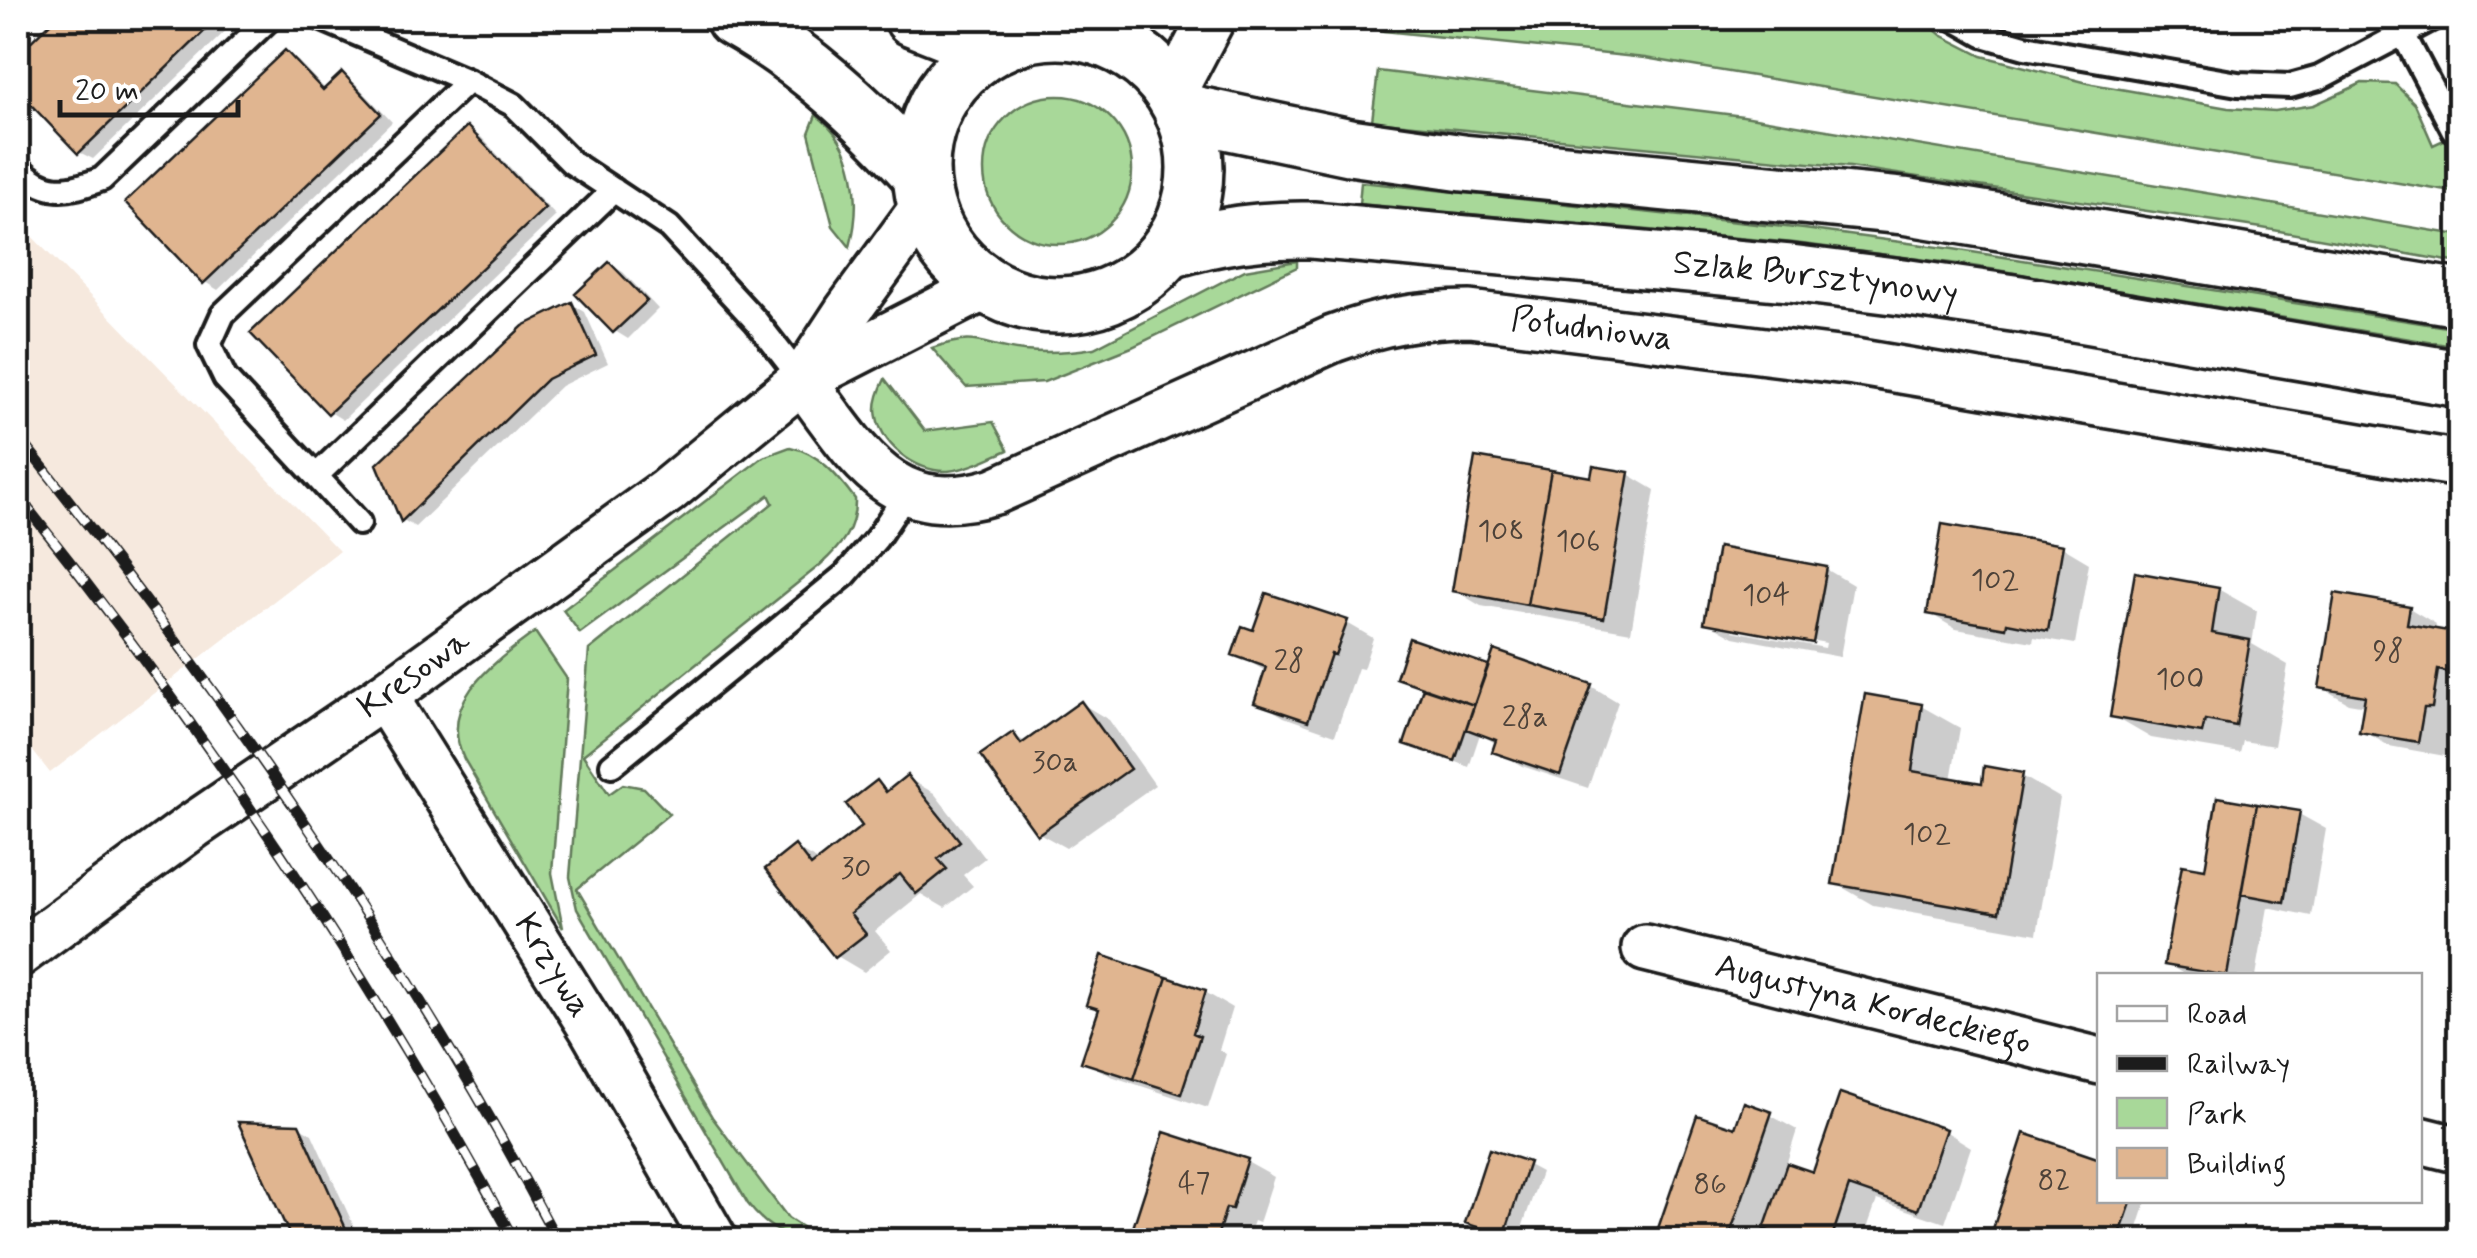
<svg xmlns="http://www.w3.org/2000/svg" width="2477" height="1258" font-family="Mynerve,sans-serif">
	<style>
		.built { fill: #f6e9de }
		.green { fill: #a8d899; stroke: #627a5a; stroke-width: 2.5 }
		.shadow { fill: #0003; fill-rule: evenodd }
		.building { fill: #e0b590; stroke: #1c1c1c; stroke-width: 2.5 }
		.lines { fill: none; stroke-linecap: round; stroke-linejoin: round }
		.lane-casing { stroke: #1c1c1c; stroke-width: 30 }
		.street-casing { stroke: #1c1c1c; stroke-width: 52 }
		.secondary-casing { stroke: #1c1c1c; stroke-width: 62 }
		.lane { stroke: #fff; stroke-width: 22 }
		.street { stroke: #fff; stroke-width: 45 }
		.secondary { stroke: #fff; stroke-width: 55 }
		.rail-casing { stroke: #1c1c1c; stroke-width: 11 }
		.rail { stroke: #fff; stroke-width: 8; stroke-dasharray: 22; stroke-linecap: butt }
		.labels { text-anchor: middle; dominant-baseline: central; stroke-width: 10; stroke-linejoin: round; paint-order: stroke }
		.number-label { font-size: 30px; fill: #4d4239 }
		.street-label { font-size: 35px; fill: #1c1c1c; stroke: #fff }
	</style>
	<rect width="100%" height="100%" fill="#fff"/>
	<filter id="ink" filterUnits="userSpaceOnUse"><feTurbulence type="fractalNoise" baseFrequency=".01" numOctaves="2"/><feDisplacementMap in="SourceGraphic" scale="20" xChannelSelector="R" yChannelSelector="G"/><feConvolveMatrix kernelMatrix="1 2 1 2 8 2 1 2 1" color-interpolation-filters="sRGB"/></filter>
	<g filter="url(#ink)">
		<path class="built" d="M18 222 339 551 50 773 18 732Z"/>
		<path class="green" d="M1340 18H1921L1941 35 1982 56 2092 84 2228 108 2275 111 2314 105 2362 83 2395 84 2415 104 2433 145 2459 133V193L1645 58 1384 31Z
			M1378 71 1743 116 2459 235V263L2262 228 1850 167 1372 121Z
			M984 170a74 74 0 1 1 148 0a74 74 0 1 1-148 0Z
			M816 115C857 144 862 202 850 247L833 226 809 133Z
			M1361 182 1804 229 1953 249 2459 329V347L1966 265 1794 243 1359 204Z
			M1297 261V267L1132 347 1044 382 966 387 932 348C981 332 979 346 1024 351 1048 353 1070 352 1094 348L1245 270Z
			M885 379 925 431 993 422 1008 450C989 458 969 469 948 471 916 473 877 443 876 409 876 398 880 389 885 379Z
			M790 447C818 452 838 476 855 499 856 529 841 546 820 565L583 755 609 794 623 784 644 788 669 814 577 889 712 1117 788 1218 822 1240C789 1240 768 1230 748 1204L577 909 570 877 589 650 773 503 769 495 580 633 563 610 763 457Z
			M535 632 567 679 552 873 563 928 464 759C436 701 495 662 535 632Z"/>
		<path class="shadow" d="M59 18H239L93 159 79 152 18 88V58Z
			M285 53 298 61 327 91 342 75 355 83 392 122 218 290 205 282Z
			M468 129 481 137 556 216 343 420 330 412Z
			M610 265 623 272 658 309 628 339 615 331 579 294Z
			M572 304 585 312 608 363 561 386 415 527 403 520Z
			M1628 474 1655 490 1631 632 1481 606 1454 590 1593 480Z
			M2062 547 2089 563 2075 644 2034 637 2033 642 1956 629 1929 613Z
			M1826 569 1853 585 1840 657 1734 637 1707 622ZM1733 626 1826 643 1825 648 1733 631Z
			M2218 589 2257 611 2252 644 2288 665 2274 746 2243 741 2240 753 2151 738 2113 716Z
			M2409 608 2436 624 2435 631 2460 638V719L2459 722H2451L2445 756 2389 746 2362 730 2366 706 2348 703 2321 687Z
			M1347 623 1373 638 1363 669 1358 668 1335 735 1284 717 1257 701 1267 672 1236 654 1255 633Z
			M1410 641 1490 669 1591 686 1618 702 1588 788 1522 766 1495 750 1497 744 1480 734 1469 767 1407 742 1425 689 1399 677Z
			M1082 704 1109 720 1155 785 1066 848 1039 833 1013 735 1027 743Z
			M1921 706 1960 728 1951 780 1984 786 2022 776 2060 798 2037 934 1873 905 1835 883Z
			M907 778 934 793 985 858 963 875 973 886 945 908 921 894 875 931 891 950 864 972 837 956 768 870 795 848 820 862 866 826 877 783 891 791Z
			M2299 814 2326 829 2311 916 2268 907 2256 976H2187L2167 964 2207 872Z
			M1205 992 1232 1008 1219 1050 1226 1054 1208 1108 1111 1076 1084 1061 1101 1010 1089 1003Z
			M1770 1115 1797 1130 1786 1165 1815 1175 1945 1131 1971 1147 1945 1223 1877 1200 1863 1240H1788L1765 1227 1760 1240H1657L1698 1118 1737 1131Z
			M242 1124 298 1126 312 1134 360 1240H294Z
			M1166 1135 1247 1162 1274 1177 1259 1223 1254 1221 1247 1240H1132Z
			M1528 1165 1541 1172 1518 1240 1481 1229 1468 1222Z
			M2100 1200H2147L2134 1240H2015L1995 1230Z"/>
		<path class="building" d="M55 18H218L78 154 18 91V54Z
			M285 50 323 90 342 72 381 114 203 284 125 202Z
			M467 126 545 208 328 414 250 333Z
			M609 262 647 301 613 333 575 294Z
			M572 302 596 355 547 379 401 522 377 464 523 326Z
			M1475 457 1551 470 1527 605 1452 591Z
			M1593 466 1629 472 1604 618 1527 605 1551 470 1591 477Z
			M1942 524 2063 545 2048 631 2007 623 2006 628 1927 614Z
			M1718 547 1827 567 1813 643 1704 623Z
			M2135 572 2219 587 2212 633 2250 640 2236 726 2205 720 2202 733 2110 717Z
			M1266 593 1348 620 1335 655 1331 654 1308 721 1254 703 1266 667 1232 655 1242 626 1253 630Z
			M2335 593 2410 606 2407 624 2454 632 2447 672 2438 670 2432 708H2424L2418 742 2359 732 2365 696 2319 688Z
			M1409 638 1488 665 1474 705 1396 678Z
			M1494 650 1592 684 1560 775 1492 752 1496 740 1466 729Z
			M1423 688 1474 705 1455 761 1404 744Z
			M1865 694 1922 704 1912 771 1982 783 1984 766 2023 773 1999 913 1832 884Z
			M1081 701 1130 769 1037 835 980 755 1013 732 1021 744Z
			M907 775 960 841 938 859 947 869 916 894 900 874 850 914 866 934 835 958 765 869 795 845 811 866 862 826 846 804 877 780 886 792Z
			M2217 797 2257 804 2227 976 2164 965 2182 865 2205 869Z
			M2257 804 2300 811 2284 902 2241 894Z
			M1102 955 1167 977 1134 1079 1081 1062 1099 1009 1086 1005Z
			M1167 977 1206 990 1193 1033 1200 1036 1181 1094 1134 1079Z
			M2460 993V1028L2451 1026Z
			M1840 1093 1946 1129 1918 1210 1849 1186 1831 1240H1790L1764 1229 1787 1163 1813 1172Z
			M1744 1102 1772 1112 1728 1240H1654L1697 1115 1735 1128Z
			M238 1122 299 1124 351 1240H292Z
			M1164 1132 1248 1159 1232 1209 1226 1208 1216 1240H1129Z
			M2024 1133 2100 1159V1200H2132L2118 1240H2018L1992 1232Z
			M1489 1149 1529 1162 1504 1236 1465 1223Z
			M2412 1232 2437 1240H2409Z"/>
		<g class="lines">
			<defs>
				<path id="lane" d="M320 18 468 81 514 105 571 162 669 227 756 321 802 380
					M1953 18 1983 35 2025 47 2238 84 2290 86 2319 78 2433 18
					M2403 34 2453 129
					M468 81 223 314 209 345 225 378 316 476 614 190
					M18 167C45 196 67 192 102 179L270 18
					M316 476 359 523
					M612 765 845 575 877 538 907 493"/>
				<g id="street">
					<path d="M1087 34 1111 18"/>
					<path d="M1173 92 1212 18"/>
					<path d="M803 379 847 312 925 205"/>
					<path id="s1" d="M802 380C858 453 890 523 995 491L1333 339C1379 322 1420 314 1470 314L1854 362 2460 464"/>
					<path id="s2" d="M384 696 592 1028 714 1240"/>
					<path id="s3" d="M1645 948 2100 1061"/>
					<path id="s4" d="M18 954 193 826 384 696 667 491 802 380 986 286"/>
					<path d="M2420 1140 2460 1150"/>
				</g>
				<g id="secondary">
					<path d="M734 18C805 58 865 114 920 174"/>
					<path d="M913 18 989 48"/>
					<circle cx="1058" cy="168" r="137"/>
					<path d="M1183 112 1350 147 1463 163 1903 206 2460 298"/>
					<path id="s5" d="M1170 250C1218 235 1261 229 1312 230L1790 273 1902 287 2020 304 2460 379"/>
				</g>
			</defs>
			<use href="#lane" class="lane-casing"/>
			<use href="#street" class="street-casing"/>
			<use href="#secondary" class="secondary-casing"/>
			<use href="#lane" class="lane"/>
			<use href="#street" class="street"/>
			<use href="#secondary" class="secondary"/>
			<defs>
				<path id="rail" d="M18 436C220 689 406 953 557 1240
					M18 496C205 729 372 977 514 1240"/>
			</defs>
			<use href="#rail" class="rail-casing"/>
			<use href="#rail" class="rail"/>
		</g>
	</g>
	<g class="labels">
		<g class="number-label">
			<text x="1501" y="531">108</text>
			<text x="1578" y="541">106</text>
			<text x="1995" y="580">102</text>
			<text x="1766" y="595">104</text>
			<text x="2388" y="651">98</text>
			<text x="1289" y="661">28</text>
			<text x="2180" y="679">100</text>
			<text x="1525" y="717">28a</text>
			<text x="1055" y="762">30a</text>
			<text x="1927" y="834">102</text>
			<text x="856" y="868">30</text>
			<text x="2054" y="1180">82</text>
			<text x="1194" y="1183">47</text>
			<text x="1710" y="1184">86</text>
		</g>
		<g class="street-label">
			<text stroke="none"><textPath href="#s5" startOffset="650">Szlak Bursztynowy</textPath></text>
			<text stroke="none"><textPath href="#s1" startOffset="878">Południowa</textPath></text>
			<text stroke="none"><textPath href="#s4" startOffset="485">Kresowa</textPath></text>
			<text stroke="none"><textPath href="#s2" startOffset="318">Krzywa</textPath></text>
			<text stroke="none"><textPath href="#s3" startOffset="235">Augustyna Kordeckiego</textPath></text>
		</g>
	</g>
	<rect width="2477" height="1258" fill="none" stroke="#fff" stroke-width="60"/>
	<rect x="30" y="30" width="2417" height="1198" fill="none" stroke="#1c1c1c" stroke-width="4" filter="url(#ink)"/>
	<rect x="2097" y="973" width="325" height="230" fill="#ffffff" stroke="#a4a4a4" stroke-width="2.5"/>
	<rect x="2117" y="1006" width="50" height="15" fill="#ffffff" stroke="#a4a4a4" stroke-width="2.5"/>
	<text x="2187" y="1023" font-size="30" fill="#1c1c1c">Road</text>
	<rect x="2117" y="1056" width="50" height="15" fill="#1c1c1c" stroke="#a4a4a4" stroke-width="2.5"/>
	<text x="2187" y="1073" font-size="30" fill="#1c1c1c">Railway</text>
	<rect x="2117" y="1098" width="50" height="30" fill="#a8d899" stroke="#a4a4a4" stroke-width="2.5"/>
	<text x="2187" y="1123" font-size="30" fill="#1c1c1c">Park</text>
	<rect x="2117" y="1148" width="50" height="30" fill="#e0b590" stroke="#a4a4a4" stroke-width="2.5"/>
	<text x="2187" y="1173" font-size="30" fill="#1c1c1c">Building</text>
	<path d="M60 100v15h178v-15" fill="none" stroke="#1c1c1c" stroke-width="5"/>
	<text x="75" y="100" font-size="30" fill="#1c1c1c" stroke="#ffffff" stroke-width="8" paint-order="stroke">20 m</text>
</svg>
